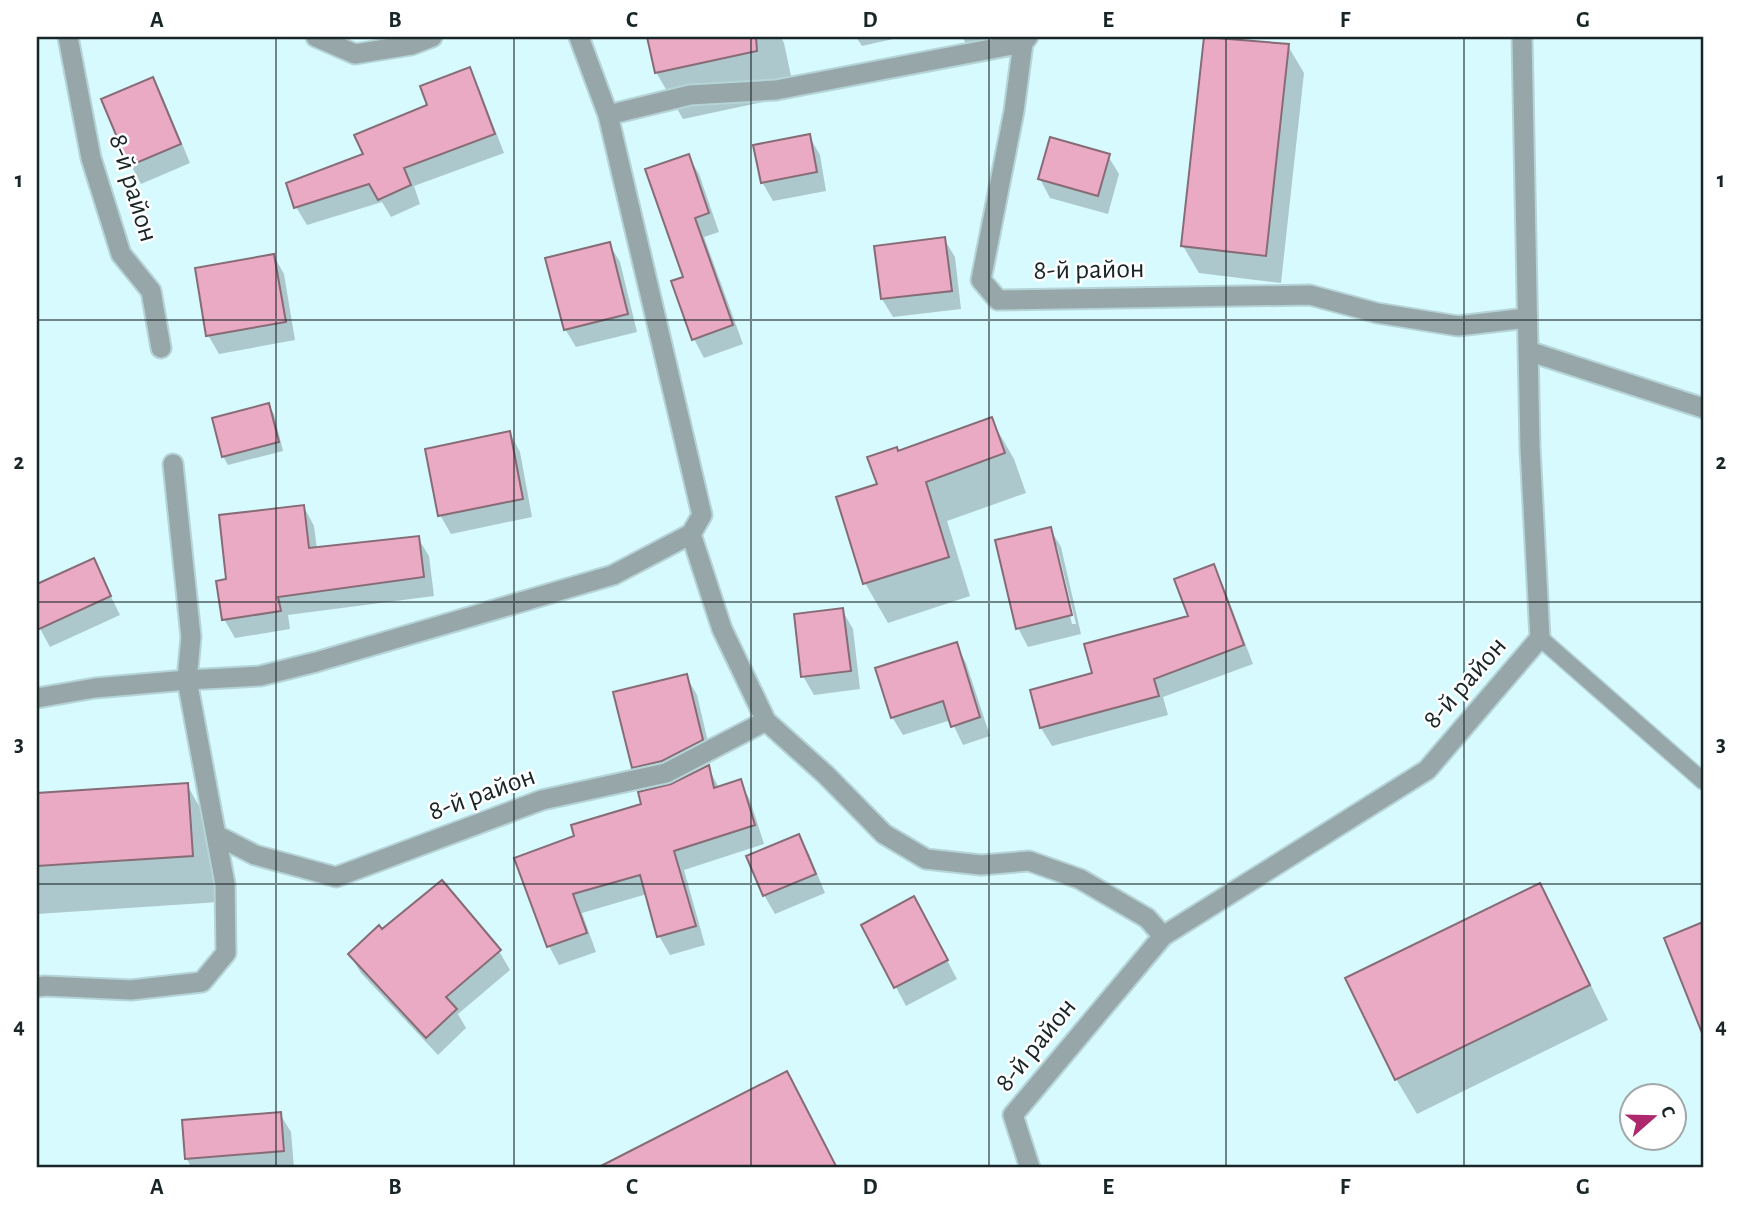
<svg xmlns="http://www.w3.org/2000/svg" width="1740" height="1205" font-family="'Alegreya Sans',sans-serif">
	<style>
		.shadow { fill: #0003; fill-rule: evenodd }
		.building { fill: #eaaac3; stroke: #876c76; stroke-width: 2 }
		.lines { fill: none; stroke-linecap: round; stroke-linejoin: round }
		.service-casing { stroke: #b5d4d8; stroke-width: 19 }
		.minor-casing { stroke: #b5d4d8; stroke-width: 23 }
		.service { stroke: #97a6a8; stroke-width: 16 }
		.minor { stroke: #97a6a8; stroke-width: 19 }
		.grid { fill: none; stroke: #192628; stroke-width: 2; stroke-opacity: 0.55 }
		.labels { text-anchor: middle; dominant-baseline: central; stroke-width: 5; stroke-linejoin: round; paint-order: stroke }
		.street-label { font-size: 28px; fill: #192628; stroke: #fff }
		.neatline { fill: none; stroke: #192628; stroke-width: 2.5 }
		.grid-label { font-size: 23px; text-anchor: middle; font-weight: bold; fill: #192628 }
	</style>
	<rect width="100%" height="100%" fill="#d7faff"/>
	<path class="shadow" d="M649 37H781L784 43 795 95 683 119 656 72Z
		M856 37H893V39L862 46Z
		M962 37H1024L969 48Z
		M1205 37 1288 46 1304 73 1281 283 1199 273 1183 246Z
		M469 70 479 88 504 153 414 186 420 204 391 217 382 202 307 225 296 207 429 106Z
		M152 79 163 98 190 163 141 184 131 165 103 100Z
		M809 136 820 155 826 191 773 201 762 182Z
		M688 156 699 174 719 232 704 237 743 344 704 358 694 339 685 278Z
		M1108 156 1119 174 1108 214 1050 198 1040 179Z
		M944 239 955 257 961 309 893 317 882 299 876 247Z
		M609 244 620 262 637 332 576 347 565 329Z
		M274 256 284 274 295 340 219 354 208 335Z
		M269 406 274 414 283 451 228 465 223 456Z
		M991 419 1014 459 1026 493 947 521 970 596 888 623 865 583 879 485 898 453Z
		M510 433 520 452 532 517 451 534 440 515Z
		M304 507 314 526 317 549 418 538 429 556 434 596 288 615 290 629 235 638 224 619 228 581Z
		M1050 529 1061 547 1081 634 1028 647 1018 628ZM1054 546H1057L1076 624H1072Z
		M93 560 120 615 50 647 37 623V586Z
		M1213 567 1223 585 1253 664 1163 697 1168 715 1052 746 1041 728 1033 691 1094 674 1190 617Z
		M842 610 853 629 860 689 814 695 803 676Z
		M956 645 966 663 990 736 963 745 951 720 903 735 892 717Z
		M686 676 697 695 712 759 644 786 633 767Z
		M708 767 719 788 740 782 750 800 764 844 684 870 705 945 670 955 659 936 647 894 582 913 596 952 559 965 549 946 516 859 577 837 643 805 672 786Z
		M187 785 214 832 219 902 37 914V795Z
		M798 836 809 854 825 893 775 914 764 895Z
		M1539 885 1559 920 1608 1020 1417 1114 1396 1079Z
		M924 917 957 979 906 1006 863 925Z
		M1703 923V1031L1666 939Z
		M382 931 499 951 510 970 458 1014 466 1028 438 1055 361 973 350 955Z
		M806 1108 837 1168H626L621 1158Z
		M280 1114 291 1132 294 1168H192L186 1158Z"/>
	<path class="building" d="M647 37H756L757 51 655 73Z
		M1204 37 1289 44 1266 256 1181 246Z
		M470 67 495 134 404 168 411 185 378 200 369 184 294 208 286 183 363 154 354 135 427 105 420 86Z
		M153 77 181 144 129 166 101 99Z
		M810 134 817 172 761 183 753 145Z
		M1050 137 1110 154 1098 196 1038 179Z
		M689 154 709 213 695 218 733 325 692 340 671 281 683 277 645 169Z
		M945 237 952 291 881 299 874 246Z
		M610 242 628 314 564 330 545 258Z
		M274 254 286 322 206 336 195 268Z
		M269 403 279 442 222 457 212 418Z
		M992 417 1005 453 926 482 949 557 863 584 836 497 877 484 867 457 897 447 898 451Z
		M510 431 523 499 438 516 425 449Z
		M304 505 309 548 419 536 424 577 278 597 281 611 222 620 216 581 226 579 219 515Z
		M1051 527 1072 615 1016 629 995 540Z
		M94 558 111 596 37 630V584Z
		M1214 564 1244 645 1154 679 1159 696 1040 728 1030 690 1092 673 1084 644 1188 616 1174 579Z
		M843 608 851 671 801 677 794 614Z
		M957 642 980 717 951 727 943 701 891 718 875 668Z
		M687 674 703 740 662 761 632 768 613 692Z
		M709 765 714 788 741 779 755 825 674 851 696 926 657 937 640 875 573 894 587 933 547 947 514 858 574 836 571 825 641 804 638 792 671 784Z
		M188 783 193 856 37 866V793Z
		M799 834 816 874 763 896 746 856Z
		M442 880 501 950 446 997 457 1009 426 1038 348 954 379 925 382 929Z
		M1540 883 1590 985 1395 1080 1345 978Z
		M914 896 948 960 894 988 861 925Z
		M1703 922V1032L1702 1033 1664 938Z
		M787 1071 837 1168H597Z
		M281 1112 284 1151 185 1159 182 1120Z"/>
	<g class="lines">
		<defs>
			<path id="service" d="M1540 638 1703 781"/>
			<path id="minor" d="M68 37 91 158 121 254 151 291 161 348
				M316 37 355 54 411 45 432 37
				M579 37 608 115
				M1023 43 1014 111 981 280 998 300 1310 295 1377 313 1458 326 1527 318
				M1528 351 1703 408
				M691 534 702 515 608 115 690 95 776 90 1023 43 1028 37
				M37 698 95 688 187 680 191 637 173 464
				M216 835 255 855 336 877 542 800 666 773 766 721
				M37 987 45 986 131 990 202 982 226 953 225 884 187 680 260 676 316 662 613 575 691 534 722 629 766 721 826 775 884 834 926 859 981 865 1029 861 1080 879 1147 918 1163 936
				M1030 1168 1013 1115 1163 936 1427 770 1540 638 1530 448 1522 37"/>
		</defs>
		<use href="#service" class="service-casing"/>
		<use href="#minor" class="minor-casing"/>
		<use href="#service" class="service"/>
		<use href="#minor" class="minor"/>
	</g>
	<path class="grid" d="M276 37V1168M514 37V1168M751 37V1168M989 37V1168M1226 37V1168M1464 37V1168M37 320H1703M37 602H1703M37 884H1703"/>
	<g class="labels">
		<g class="street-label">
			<text transform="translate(133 188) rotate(73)">8-й район</text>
			<text transform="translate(1089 270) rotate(-1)">8-й район</text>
			<text transform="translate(1465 683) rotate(-49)">8-й район</text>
			<text transform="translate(482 794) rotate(-20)">8-й район</text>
			<text transform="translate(1036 1045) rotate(-51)">8-й район</text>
		</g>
	</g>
	<rect width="1740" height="1205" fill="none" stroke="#ffffff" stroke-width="77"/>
	<g transform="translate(1653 1117) rotate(70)"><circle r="33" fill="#ffffff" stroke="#a3a8a9" stroke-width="2"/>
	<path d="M0-5L12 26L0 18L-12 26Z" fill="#ae286e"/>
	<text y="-10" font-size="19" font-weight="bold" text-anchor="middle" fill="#192628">С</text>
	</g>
	<rect x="38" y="38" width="1664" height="1128" class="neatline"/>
	<g class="grid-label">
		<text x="157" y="27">A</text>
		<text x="395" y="27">B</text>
		<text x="632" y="27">C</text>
		<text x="870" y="27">D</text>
		<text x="1108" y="27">E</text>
		<text x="1345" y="27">F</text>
		<text x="1583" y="27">G</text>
		<text x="19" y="187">1</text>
		<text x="1721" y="187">1</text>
		<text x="19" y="469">2</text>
		<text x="1721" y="469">2</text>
		<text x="19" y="751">3</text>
		<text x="1721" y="751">3</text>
		<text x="19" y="1033">4</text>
		<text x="1721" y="1033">4</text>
		<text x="157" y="1194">A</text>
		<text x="395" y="1194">B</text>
		<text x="632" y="1194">C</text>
		<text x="870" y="1194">D</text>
		<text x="1108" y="1194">E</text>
		<text x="1345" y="1194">F</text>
		<text x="1583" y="1194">G</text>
	</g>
</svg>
